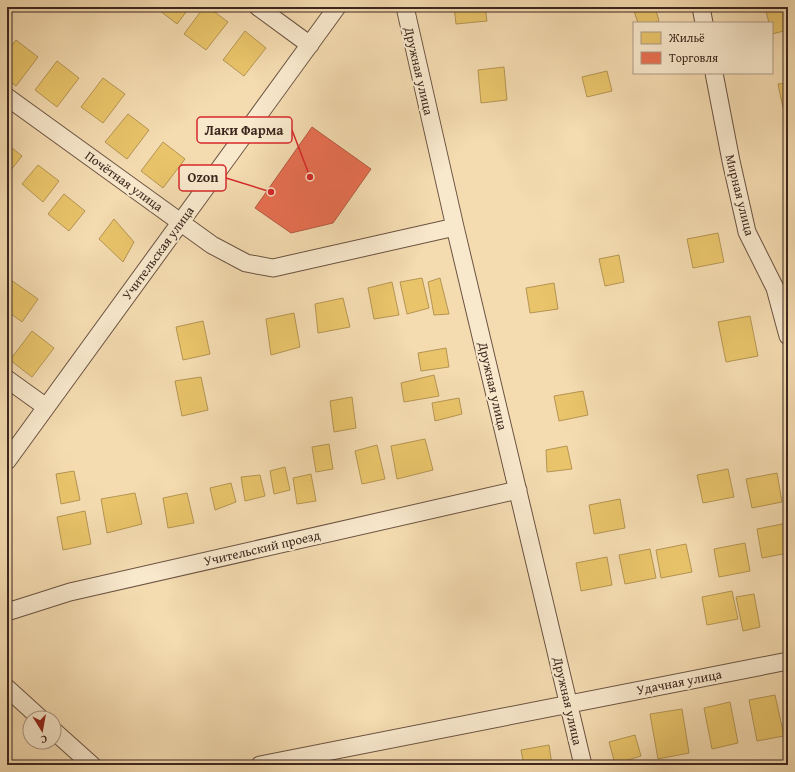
<svg xmlns="http://www.w3.org/2000/svg" width="795" height="772" font-family="'Gentium Book Plus',serif">
	<style>
		.homes { fill: #e9c46a; stroke: #b59553 }
		.shops { fill: #e76f51; stroke: #b45942 }
		.lines { fill: none; stroke-linecap: round; stroke-linejoin: round }
		.minor-casing { stroke: #6b5342; stroke-width: 19 }
		.minor { stroke: #f8e8cc; stroke-width: 17 }
		.labels { text-anchor: middle; dominant-baseline: central; stroke-width: 4; stroke-linejoin: round; paint-order: stroke }
		.street-label { font-size: 13px; fill: #3d261e; stroke: #f8e8cc }
		.leader { fill: none; stroke: #d62828; stroke-width: 1.5 }
		.callout-dot { fill: #d62828; stroke: #f8e8cc; stroke-width: 1.5 }
		.callout { fill: #f8e8cc; stroke: #d62828; stroke-width: 1.5 }
		.callout-label { font-size: 14px; text-anchor: middle; font-weight: bold; fill: #3d261e }
	</style>
	<rect width="100%" height="100%" fill="#f4dbb0"/>
	<filter id="stains"><feTurbulence type="fractalNoise" baseFrequency=".005" numOctaves="4"/><feColorMatrix values="0 0 0 0 .2 0 0 0 0 .09 0 0 0 0 .02 0 0 0 .5 -.17"/></filter>
	<radialGradient id="worn" r=".72"><stop offset=".6" stop-color="#630" stop-opacity="0"/><stop offset="1" stop-color="#630" stop-opacity=".3"/></radialGradient>
	<path class="homes" d="M155 7H190L177 24Z
		M204 7H208L228 22 206 50 184 34Z
		M454 7H485L487 21 456 24Z
		M635 7H655L659 21 653 23H638L633 8Z
		M765 7H788V30L772 34V23H769Z
		M245 31 266 48 244 76 223 60Z
		M16 40 38 57 16 86 7 79V52Z
		M57 61 79 78 57 107 35 90Z
		M504 67 507 100 481 103 478 70Z
		M607 71 612 91 587 97 582 77Z
		M103 78 125 94 103 123 81 107Z
		M788 83V107L783 108 778 84Z
		M128 114 149 130 127 159 105 142Z
		M163 142 185 159 163 188 141 171Z
		M7 144 22 156 7 175Z
		M38 165 59 181 43 202 22 184Z
		M64 194 85 211 69 231 48 214Z
		M114 219 134 242 123 262 99 239Z
		M718 233 724 262 693 268 687 239Z
		M619 255 624 282 605 286 599 259Z
		M8 278 38 299 22 322 7 311Z
		M422 278 429 308 407 314 400 282Z
		M440 278 449 314 434 315 428 282Z
		M392 282 399 315 374 319 368 288Z
		M554 283 558 309 530 313 526 288Z
		M343 298 350 327 318 333 315 304Z
		M294 313 300 347 271 355 266 319Z
		M750 316 758 356 726 362 718 322Z
		M203 321 210 354 183 360 176 327Z
		M32 331 54 348 32 377 10 360Z
		M446 348 449 367 421 371 418 353Z
		M434 375 439 396 404 402 401 383Z
		M201 377 208 410 182 416 175 381Z
		M583 391 588 415 559 421 554 396Z
		M352 397 356 428 334 432 330 401Z
		M459 398 462 414 435 421 432 403Z
		M425 439 433 470 397 479 391 446Z
		M329 444 333 469 316 472 312 447Z
		M377 445 385 479 362 484 355 451Z
		M567 446 572 469 547 472 546 450Z
		M285 467 290 490 274 494 270 471Z
		M728 469 734 497 703 503 697 475Z
		M74 471 80 500 61 504 56 474Z
		M777 473 782 502 752 508 746 479Z
		M311 474 316 501 297 504 293 478Z
		M260 475 265 496 245 501 241 477Z
		M231 483 236 502 215 510 210 488Z
		M135 493 142 524 107 533 101 499Z
		M187 493 194 523 168 528 163 498Z
		M620 499 625 528 594 534 589 505Z
		M85 511 91 544 63 550 57 517Z
		M787 523 788 553 762 558 757 529Z
		M745 543 750 571 719 577 714 549Z
		M686 544 692 572 661 578 656 550Z
		M650 549 656 578 625 584 619 555Z
		M607 557 612 585 581 591 576 563Z
		M732 591 738 619 707 625 702 597Z
		M784 593H788V620Z
		M754 594 760 627 743 631 736 597Z
		M775 695 784 736 757 741 749 700Z
		M730 702 738 743 712 749 704 708Z
		M682 709 689 753 658 759 650 714Z
		M635 735 641 756 615 764 609 742Z
		M549 745 552 765H524L521 750Z"/>
	<path class="shops" d="M312 127 371 169 333 223 291 233 255 208Z"/>
	<g class="lines">
		<defs>
			<path id="minor" d="M258 7 310 45
				M405 7 455 227 583 765
				M701 7 704 23
				M714 73 731 161 747 232 775 288 788 336
				M7 97 212 245 246 263 273 268 455 227
				M7 379 46 407
				M7 461 337 7
				M7 612 70 592 518 490
				M7 688 40 718
				M54 731 92 765
				M260 765 788 661"/>
		</defs>
		<use href="#minor" class="minor-casing"/>
		<use href="#minor" class="minor"/>
	</g>
	<g class="labels">
		<g class="street-label">
			<text transform="translate(419 71) rotate(77)">Дружная улица</text>
			<text transform="translate(124 181) rotate(36)">Почётная улица</text>
			<text transform="translate(740 195) rotate(76)">Мирная улица</text>
			<text transform="translate(158 253) rotate(-54)">Учительская улица</text>
			<text transform="translate(493 386) rotate(77)">Дружная улица</text>
			<text transform="translate(262 548) rotate(-13)">Учительский проезд</text>
			<text transform="translate(679 682) rotate(-11)">Удачная улица</text>
			<text transform="translate(568 701) rotate(77)">Дружная улица</text>
		</g>
	</g>
	<path class="leader" d="M310 177L292 130M271 192L226 178"/>
	<g class="callout-dot">
		<circle cx="310" cy="177" r="4"/>
		<circle cx="271" cy="192" r="4"/>
	</g>
	<g class="callout">
		<rect x="197" y="117" width="95" height="26" rx="4"/>
		<rect x="179" y="165" width="47" height="26" rx="4"/>
	</g>
	<g class="callout-label">
		<text x="244" y="135">Лаки Фарма</text>
		<text x="203" y="182">Ozon</text>
	</g>
	<rect width="795" height="772" fill="none" stroke="#f4dbb0" stroke-width="24"/>
	<rect x="8" y="8" width="779" height="756" fill="none" stroke="#3d261e" stroke-width="2"/>
	<rect x="12" y="12" width="771" height="748" fill="none" stroke="#3d261e"/>
	<rect x="633" y="22" width="140" height="52" fill="#f8e8cc" stroke="#ad9a86"/>
	<rect x="641" y="32" width="20" height="12" fill="#e9c46a" stroke="#ad9a86"/>
	<text x="669" y="42" font-size="12" fill="#3d261e">Жильё</text>
	<rect x="641" y="52" width="20" height="12" fill="#e76f51" stroke="#ad9a86"/>
	<text x="669" y="62" font-size="12" fill="#3d261e">Торговля</text>
	<g transform="translate(42 730) rotate(169)"><circle r="19" fill="#f8e8cc" stroke="#ad9a86"/>
	<path d="M0-3L7 15L0 10L-7 15Z" fill="#8f2418"/>
	<text y="-6" font-size="11" font-weight="bold" text-anchor="middle" fill="#3d261e">С</text>
	</g>
	<rect width="100%" height="100%" filter="url(#stains)"/>
	<rect width="100%" height="100%" fill="url(#worn)"/>
</svg>
